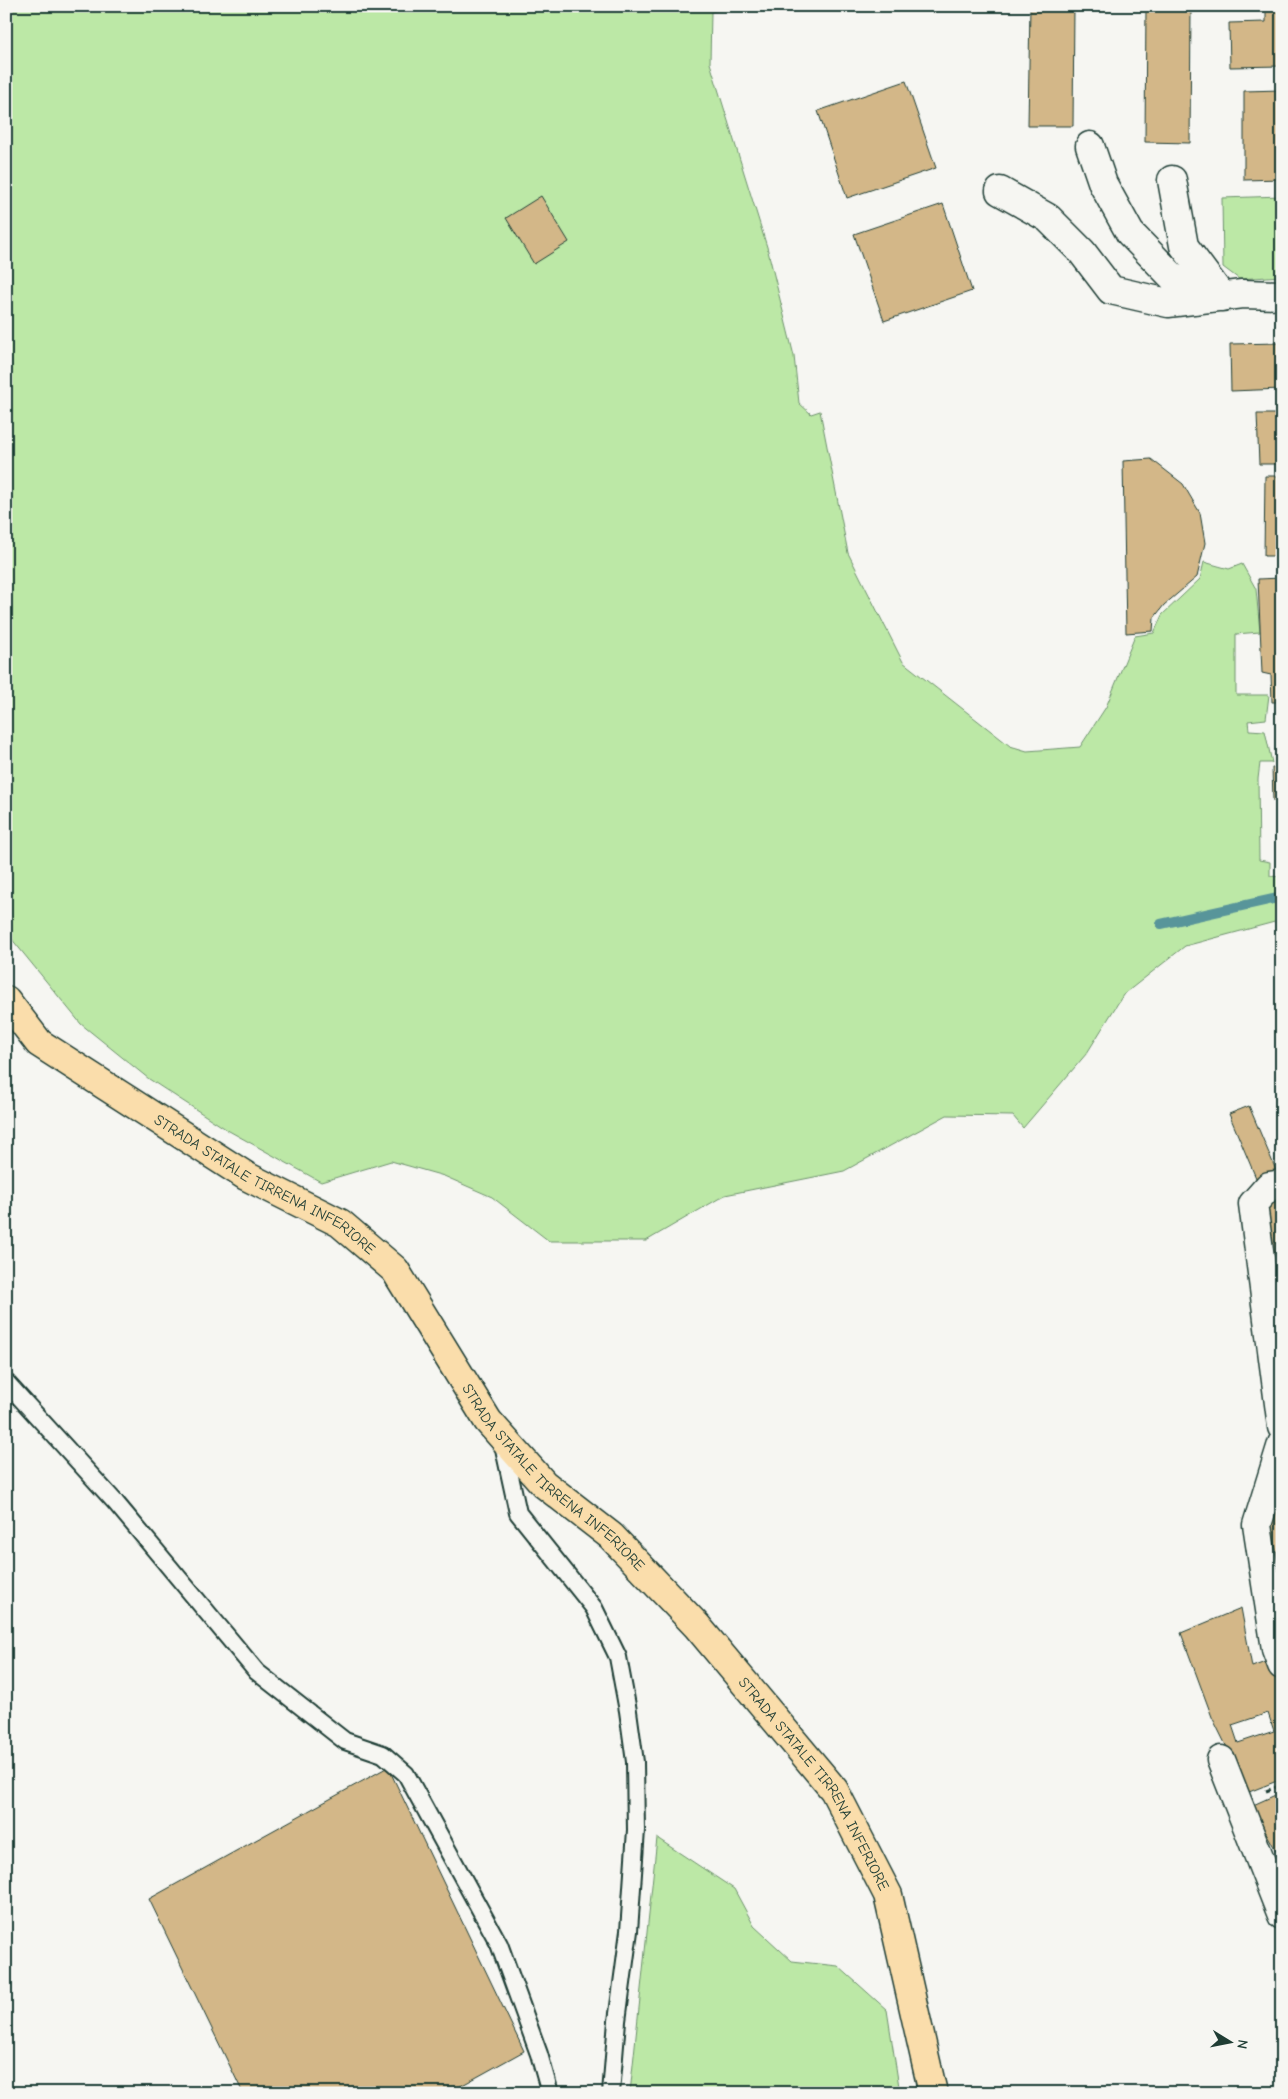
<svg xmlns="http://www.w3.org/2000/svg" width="1288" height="2099" font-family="'Comic Neue',sans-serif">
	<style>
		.green { fill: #bce8a6; stroke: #6e926d }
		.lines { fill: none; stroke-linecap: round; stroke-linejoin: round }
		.stream { stroke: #59959a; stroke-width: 10 }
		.building { fill: #d3b788; stroke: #1f3d34; fill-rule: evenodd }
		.service-casing { stroke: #1f3d34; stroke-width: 20 }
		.minor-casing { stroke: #1f3d34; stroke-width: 31 }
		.primary-casing { stroke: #1f3d34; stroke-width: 31 }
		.path { stroke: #1f3d34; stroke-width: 3; stroke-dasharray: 5 4; stroke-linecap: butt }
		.service { stroke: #f6f6f2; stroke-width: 16 }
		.minor { stroke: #f6f6f2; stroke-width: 28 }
		.primary { stroke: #faddab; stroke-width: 28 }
		.labels { text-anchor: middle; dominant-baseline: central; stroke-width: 5; stroke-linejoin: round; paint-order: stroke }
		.street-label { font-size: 15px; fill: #1f3d34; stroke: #f6f6f2 }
	</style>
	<rect width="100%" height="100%" fill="#f6f6f2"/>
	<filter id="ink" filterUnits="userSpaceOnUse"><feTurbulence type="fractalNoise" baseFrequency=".02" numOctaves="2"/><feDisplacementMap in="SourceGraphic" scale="10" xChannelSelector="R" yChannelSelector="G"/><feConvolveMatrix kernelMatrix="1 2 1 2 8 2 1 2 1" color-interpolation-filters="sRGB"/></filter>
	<g filter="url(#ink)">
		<path class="green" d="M6 6H720L721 10 711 12 710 63 767 247 794 356 799 403 811 414 820 411 848 553 903 662 1010 746 1027 751 1080 747 1106 707 1135 636 1154 633 1162 615 1200 579 1204 562 1229 569 1242 564 1256 589 1260 632 1236 634V695H1269L1266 719 1248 721 1249 730 1265 731 1272 763H1260L1258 779 1259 860 1270 862V876L1282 877V920L1185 946 1123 995 1087 1053 1023 1128 1013 1116 947 1115 844 1171 725 1195 646 1241H549L492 1197 444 1176 391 1161 321 1182 229 1131 149 1079 81 1024 6 932Z
			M1282 196V276L1239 279 1223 267 1222 198Z
			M657 1838 734 1889 754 1926 792 1961 838 1966 887 2010 900 2093H630Z"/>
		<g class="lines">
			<path class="stream" d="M1161 924 1282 897"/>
		</g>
		<path class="building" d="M1030 6H1074L1073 126H1028Z
			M1146 6H1191L1190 143 1145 142Z
			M1266 6H1282V66L1230 67 1229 23 1266 22Z
			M906 81 936 168 847 198 818 111Z
			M1282 90V179L1244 180V91Z
			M541 196 569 242 534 264 506 218Z
			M943 204 972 291 884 321 854 234Z
			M1282 343V389L1231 391 1230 344Z
			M1257 414H1282V464H1259Z
			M1151 459 1183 484 1200 513 1205 543 1197 577 1164 605 1154 618 1153 631 1126 633 1123 461Z
			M1265 476H1282V556H1264Z
			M1282 578V702H1272L1271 675 1262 673 1258 579Z
			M1272 768H1282V801H1273Z
			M1249 1106 1276 1170 1256 1178 1229 1114Z
			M1282 1191V1312L1260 1208Z
			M1278 1495 1282 1496V1592L1277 1593 1269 1532Z
			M1241 1608 1252 1667 1276 1658 1282 1674V1779L1249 1792 1212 1717 1181 1633ZM1268 1713 1274 1731 1238 1743 1232 1725Z
			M388 1767 524 2051 448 2093H243L149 1899Z
			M1282 1792V1861L1251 1806Z"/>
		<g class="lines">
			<defs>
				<path id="service" d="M6 1382 116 1503 257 1672 345 1741 383 1754 406 1774 499 1944 539 2054 550 2093
					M503 1444 518 1513 594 1608 618 1657 628 1711 635 1762 636 1830 629 1931 617 2021 611 2093"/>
				<path id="minor" d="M1090 146 1103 184 1130 233 1195 300
					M1172 180 1184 246 1222 297
					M1000 191 1048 218 1082 252 1111 290 1168 303 1242 294 1282 295
					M1282 1184 1269 1186 1253 1204 1282 1427
					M1282 1444 1257 1525 1276 1649 1282 1665
					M1221 1760 1282 1915"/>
				<g id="primary">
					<path id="s1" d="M6 1000 39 1043 246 1176 340 1223 395 1270 488 1421 544 1484 611 1536 697 1626 834 1790 888 1895 933 2093"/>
				</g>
			</defs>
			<use href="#service" class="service-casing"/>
			<use href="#minor" class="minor-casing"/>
			<use href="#primary" class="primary-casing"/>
			<path class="path" d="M1266 1791 1282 1785"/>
			<use href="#service" class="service"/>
			<use href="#minor" class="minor"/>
			<use href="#primary" class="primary"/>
		</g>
	</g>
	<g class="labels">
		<g class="street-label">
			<text stroke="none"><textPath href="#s1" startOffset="321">STRADA STATALE TIRRENA INFERIORE</textPath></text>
			<text stroke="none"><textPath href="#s1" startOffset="741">STRADA STATALE TIRRENA INFERIORE</textPath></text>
			<text stroke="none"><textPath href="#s1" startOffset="1146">STRADA STATALE TIRRENA INFERIORE</textPath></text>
		</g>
	</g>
	<rect width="1288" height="2099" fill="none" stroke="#f6f6f2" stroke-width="25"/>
	<rect x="12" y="12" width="1263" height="2074" fill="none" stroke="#1f3d34" stroke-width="2" filter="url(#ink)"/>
	<g transform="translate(1230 2042) rotate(100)" stroke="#f6f6f2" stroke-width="4" paint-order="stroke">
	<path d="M0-4L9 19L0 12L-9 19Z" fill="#1f3d34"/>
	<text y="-8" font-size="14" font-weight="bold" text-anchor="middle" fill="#1f3d34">N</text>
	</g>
</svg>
